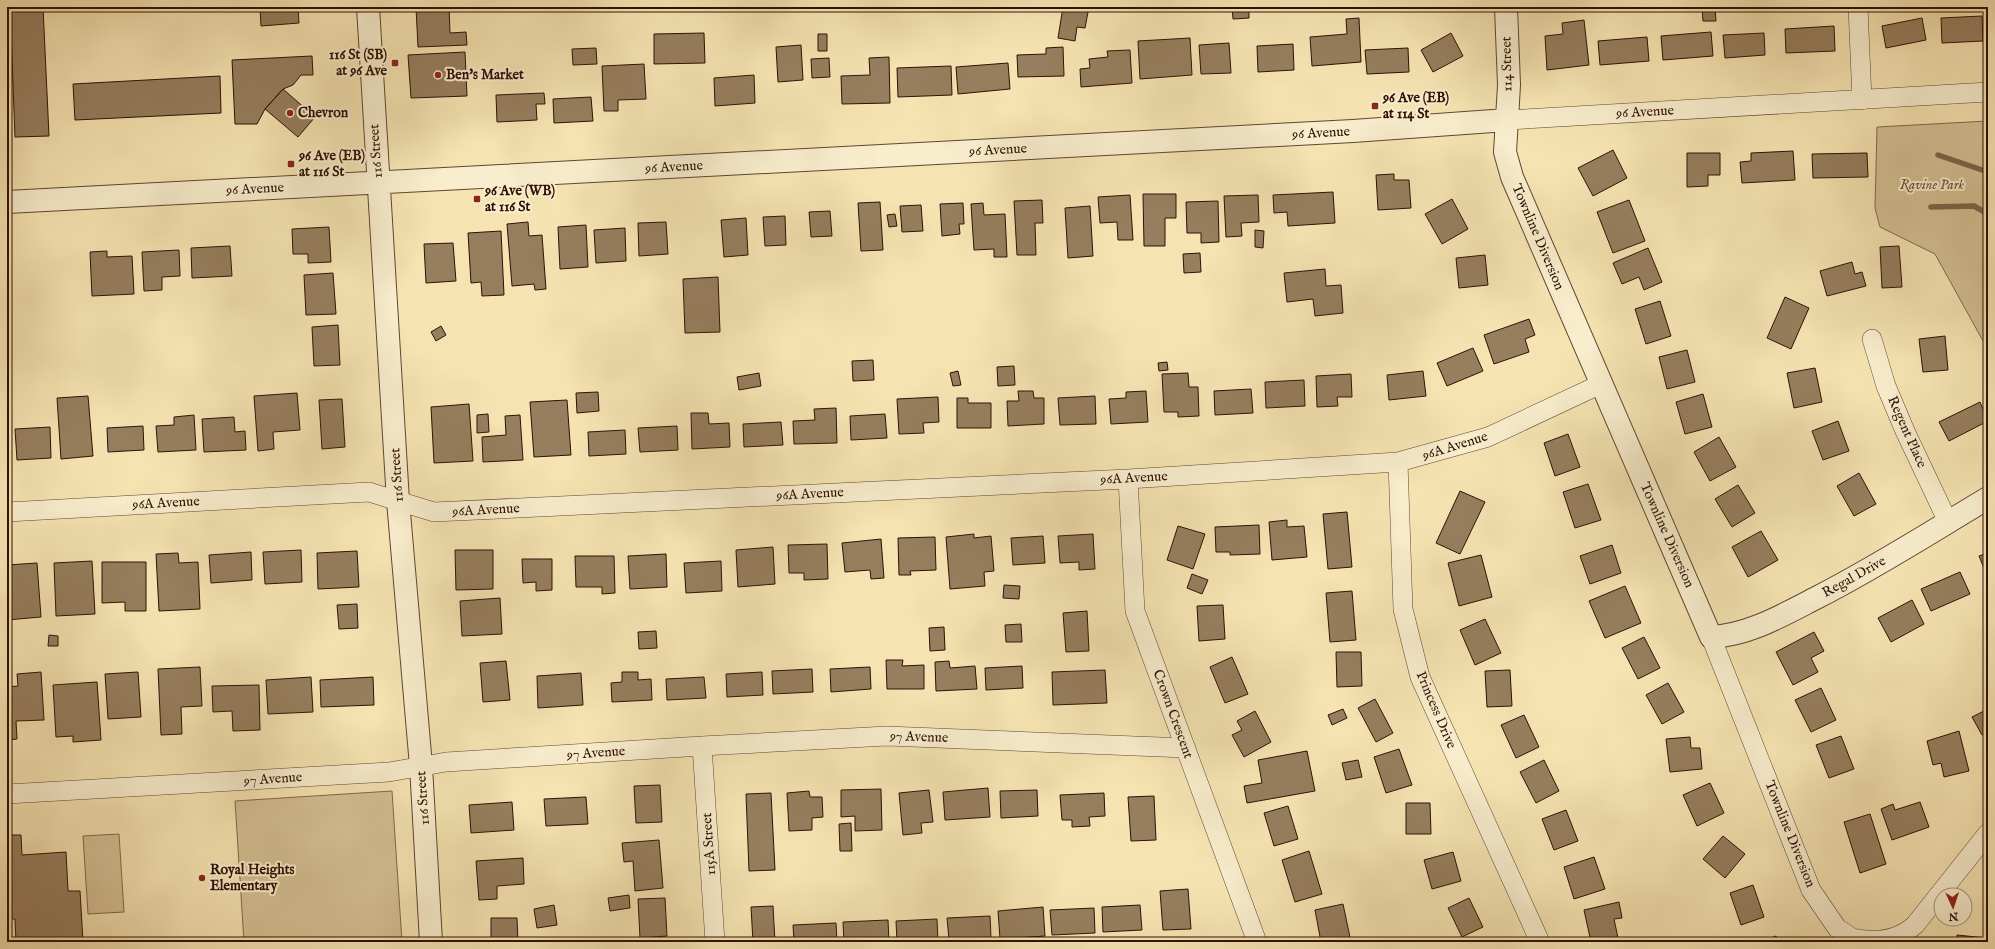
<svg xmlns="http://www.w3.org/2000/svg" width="1995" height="949" font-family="'IM FELL English',serif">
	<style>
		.green { fill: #d4c094; stroke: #82684c }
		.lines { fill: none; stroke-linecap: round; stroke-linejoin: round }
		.stream { stroke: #7e6449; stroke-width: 5.5 }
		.building { fill: #967e5e; stroke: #301004 }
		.minor-casing { stroke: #614530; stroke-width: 20 }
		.tertiary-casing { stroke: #614530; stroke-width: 24 }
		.minor { stroke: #f8edcd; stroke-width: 19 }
		.tertiary { stroke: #f8edcd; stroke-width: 22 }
		.poi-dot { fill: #8f2418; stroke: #f8edcd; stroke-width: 1.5 }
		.labels { text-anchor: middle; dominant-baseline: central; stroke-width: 4; stroke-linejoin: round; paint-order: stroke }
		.poi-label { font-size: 14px; font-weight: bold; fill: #301004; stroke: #f8edcd; text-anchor: start }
		.street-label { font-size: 14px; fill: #301004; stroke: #f8edcd }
		.park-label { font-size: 14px; font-style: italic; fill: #694e36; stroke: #f8edcd }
	</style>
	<rect width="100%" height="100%" fill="#f5e4b2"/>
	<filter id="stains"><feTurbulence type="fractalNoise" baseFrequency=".005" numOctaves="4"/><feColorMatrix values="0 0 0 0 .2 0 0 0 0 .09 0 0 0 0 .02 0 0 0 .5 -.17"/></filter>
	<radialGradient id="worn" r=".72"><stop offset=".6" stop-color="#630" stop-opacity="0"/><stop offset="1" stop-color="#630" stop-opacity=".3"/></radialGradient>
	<path class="green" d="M1988 121V350L1935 254 1880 227 1875 208 1877 127Z
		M392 791 402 942H244L235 801Z
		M119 834 124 912 88 914 83 836Z"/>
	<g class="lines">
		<path class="stream" d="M1938 155 1988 172
			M1931 207 1974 206 1988 214"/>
	</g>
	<path class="building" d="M10 7H43L49 136 15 137Z
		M260 7H298L299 23 261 26Z
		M449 7 450 33 466 32 467 45 418 47 416 8Z
		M1063 7H1089L1085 28 1077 27 1075 41 1058 38Z
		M1232 7H1249V18L1233 19Z
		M1702 7H1715L1716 21H1703Z
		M1982 16 1983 41 1942 43 1941 18Z
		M1359 18 1361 62 1312 66 1310 37 1347 34 1346 19Z
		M1922 18 1926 40 1886 48 1882 26Z
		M1584 20 1589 65 1547 70 1545 36 1563 34 1562 23Z
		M1834 26 1835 51 1786 53 1785 29Z
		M1711 32 1713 56 1663 60 1661 36Z
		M704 33 705 63 654 64V34Z
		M1451 33 1463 56 1433 72 1421 50Z
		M1764 33 1765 55 1725 58 1723 35Z
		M818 34H827V51H818Z
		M1647 37 1649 61 1600 65 1598 41Z
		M1190 38 1192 75 1140 79 1138 41Z
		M1229 43 1231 73 1201 74 1199 45Z
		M1293 44 1294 70 1258 72 1257 46Z
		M801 45 803 80 778 82 776 47Z
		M1063 47 1064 76 1018 77 1017 55 1046 54V48Z
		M596 48 597 64 573 65 572 49Z
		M1408 48 1409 72 1367 74 1365 50Z
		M1130 50 1132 83 1081 87 1080 69 1090 68 1089 59 1108 57 1107 51Z
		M465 52 467 96 411 98 408 55Z
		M312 56 313 75H301L293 85 283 89 265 109 257 124H235L232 60Z
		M889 57 890 103 842 104 841 76 870 75 869 58Z
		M829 58 830 77 812 78 811 59Z
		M1008 63 1010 89 958 94 956 67Z
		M644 64 646 99 618 100V111H604L602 66Z
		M951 66 952 95 898 97 897 68Z
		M754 75 755 103 715 106 714 78Z
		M220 76 221 113 75 120 73 84Z
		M283 89 315 117 298 137 265 109Z
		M544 93 545 104H536L537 120 497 122 496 95Z
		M591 97 593 121 554 123 553 99Z
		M1613 150 1627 178 1593 196 1578 168Z
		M1793 151 1795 180 1742 183 1740 162 1751 161V153Z
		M1687 153H1720V175H1708V186L1687 187Z
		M1867 153 1868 177 1813 178 1812 154Z
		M1394 174V180H1409L1411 208 1378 210 1376 175Z
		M1333 192 1335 223 1288 226 1287 212 1274 213 1273 195Z
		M1143 194H1176V218H1165V246H1144Z
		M1130 195 1133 240H1118L1117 222 1100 223 1098 197Z
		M1258 195 1259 222 1241 223 1242 236 1226 237 1224 196Z
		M1452 199 1468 229 1442 244 1425 214Z
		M1042 200 1043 223H1035L1036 255H1017L1014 201Z
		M1629 200 1645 241 1613 253 1597 212Z
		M1218 201 1219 242 1201 243V233H1187L1186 202Z
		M880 202 883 250 861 251 858 203Z
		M963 203 964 224H959L960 234 942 236 940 204Z
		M983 203 984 215 1005 214 1007 257H994V249L974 250 971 204Z
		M921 205 923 231 902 232 900 206Z
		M1090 206 1093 256 1068 258 1065 208Z
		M830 211 832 236 811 237 809 212Z
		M895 214 897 226 889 227 887 215Z
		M785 216 786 245 765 246 763 217Z
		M746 218 748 255 724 257 721 220Z
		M528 222 529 236 542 235 546 289 535 290 534 284 512 286 507 224Z
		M666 222 668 254 639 256 638 223Z
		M586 225 588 267 560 269 558 227Z
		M329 227 331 262 308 263V254H293L292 229Z
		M625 228 626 261 596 263 594 230Z
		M1255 230 1264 231 1263 248 1255 247Z
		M501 231 504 295 482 296 481 282 471 283 468 233Z
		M453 243 456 281 426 283 424 244Z
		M230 246 232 276 192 278 191 248Z
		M1899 246 1902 287 1882 288 1880 247Z
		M1648 248 1662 282 1644 290 1639 277 1622 284 1613 263Z
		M179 250 180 276 162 277V290L144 291 142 252Z
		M107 251V257L132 256 134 294 92 296 90 252Z
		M1200 253 1201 272 1184 273 1183 254Z
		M1485 255 1488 285 1459 288 1456 258Z
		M1852 262 1855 274 1862 272 1866 286 1827 296 1820 271Z
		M1325 269 1326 286 1341 285 1343 313 1315 316 1313 299 1287 302 1284 273Z
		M333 273 336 314 306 315 304 275Z
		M718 277 720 332 685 333 683 279Z
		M1785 297 1809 308 1791 349 1767 338Z
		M1660 301 1671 336 1646 344 1635 309Z
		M1529 319 1535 335 1525 339 1529 352 1494 364 1484 335Z
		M338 325 340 365 314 366 312 327Z
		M441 326 446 335 436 341 431 332Z
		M1945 336 1948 370 1923 372 1919 339Z
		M1473 348 1483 371 1447 386 1437 363Z
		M1687 350 1695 382 1667 389 1659 357Z
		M873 360 874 380 853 381 852 361Z
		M1167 362 1168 370 1159 371 1158 363Z
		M1014 366 1015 385 998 386 997 367Z
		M1815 368 1822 402 1794 408 1787 373Z
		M958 371 961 385 953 386 950 373Z
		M1423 371 1426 396 1389 400 1387 375Z
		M759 373 761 386 739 390 737 377Z
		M1188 373 1189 387H1198L1199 416 1178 417V412H1164L1162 374Z
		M1351 374 1352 397H1337L1338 406 1317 407 1316 376Z
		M1304 380 1305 406 1266 408 1265 382Z
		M1251 389 1253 413 1215 415 1214 391Z
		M1018 391H1033L1034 398H1044V424L1008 426 1007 401H1019Z
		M1146 391 1148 422 1111 424 1109 399 1126 398V392Z
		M598 392 599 411 577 413 576 393Z
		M297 393 300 430 273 432 274 449 258 451 254 396Z
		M1703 394 1712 427 1685 434 1676 402Z
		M88 396 93 456 61 459 57 398Z
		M1095 396 1096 424 1060 425 1058 398Z
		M938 397 939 422 923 423 924 433 899 434 897 399Z
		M957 398H968V403H991V428H957Z
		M342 399 345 447 322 449 319 400Z
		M567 400 571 455 534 457 530 402Z
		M1980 402 1988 421 1949 441 1939 422Z
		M469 404 473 461 434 463 431 407Z
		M836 408 837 443 794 444 793 421 815 420 814 409Z
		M691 413H708L709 424 729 423 730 447 692 449Z
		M488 414 489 432 477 433V415Z
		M885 414 887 438 851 440 850 416Z
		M194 415 196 450 158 452 156 426 174 425V417Z
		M520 415 523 460 483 462 482 437 506 435 505 416Z
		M234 417 235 432 245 431 246 450 204 452 202 419Z
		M1838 421 1849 451 1823 460 1812 431Z
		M781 422 783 445 744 447 743 424Z
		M143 426 144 450 108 452 107 428Z
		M677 426 678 450 640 452 638 428Z
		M50 427 51 458 17 460 15 429Z
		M625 430 626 454 589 456 588 432Z
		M1568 434 1580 467 1555 476 1544 443Z
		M1719 437 1736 467 1710 481 1694 452Z
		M1859 473 1876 504 1854 516 1837 486Z
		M1588 484 1601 520 1575 528 1563 492Z
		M1738 485 1755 513 1732 527 1715 499Z
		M1460 491 1485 502 1460 554 1436 543Z
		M1347 512 1352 567 1328 569 1323 514Z
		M1287 520V527L1304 526 1307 557 1272 560 1269 522Z
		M1259 525 1260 554 1230 555V552H1216L1215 527Z
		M1178 526 1205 534 1193 569 1167 560Z
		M1761 531 1778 560 1748 577 1732 547Z
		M974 534V538L991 536 994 571 984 572 985 586 950 589 946 537Z
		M1093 534 1095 569 1079 570V562L1060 563 1058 536Z
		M1043 536 1045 563 1013 565 1011 538Z
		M935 537 936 570 910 571 911 575H899L898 538Z
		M881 539 884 578 871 579 870 570 845 572 842 543Z
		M827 544 828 579 804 580V573H789L788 545Z
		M1612 545 1621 573 1590 584 1580 556Z
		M773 547 775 584 738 587 736 550Z
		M301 550 302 582 265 584 263 552Z
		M455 550H493V589L456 590Z
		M357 551 359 587 318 589 317 553Z
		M251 552 252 580 211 583 209 555Z
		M178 553 179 563 198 562 200 609 159 611 156 554Z
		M1988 553V578L1979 556Z
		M666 554 667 587 630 589 628 556Z
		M1481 555 1492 597 1459 606 1448 563Z
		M575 556H614L615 593 602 594V587H576Z
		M522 559H552V590L536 591V582L523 583Z
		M92 561 95 614 56 616 54 563Z
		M721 561 722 591 686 593 684 563Z
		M102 562H146V611H125V602L102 603Z
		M37 563 41 617 7 620V565Z
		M1960 572 1970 594 1931 611 1921 589Z
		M1192 574 1208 580 1202 594 1187 588Z
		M1004 585 1020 586 1019 599 1003 598Z
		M1625 586 1641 623 1605 638 1589 601Z
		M1352 591 1356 640 1330 642 1326 593Z
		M500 598 502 634 462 636 460 601Z
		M1912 600 1924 624 1891 642 1878 618Z
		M357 604 358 628 339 629 337 605Z
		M1223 605 1225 639 1199 641 1197 606Z
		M1087 611 1089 651 1066 652 1063 613Z
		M1485 619 1501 653 1475 665 1460 630Z
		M1021 624 1022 642H1006L1005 625Z
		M944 627 945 650 930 651 929 628Z
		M656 631 657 648 639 649 638 632Z
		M1814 632 1824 651 1811 658 1818 672 1793 685 1776 652Z
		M49 635 58 636V646H48Z
		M1644 637 1660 668 1638 679 1622 648Z
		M1336 652H1361L1362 686 1337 687Z
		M1232 657 1248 694 1225 703 1210 667Z
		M886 660H903L902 666 924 665V689H887Z
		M506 661 510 700 483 702 480 663Z
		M949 661 950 668 975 666 977 689 936 691 935 662Z
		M1022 666 1023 688 986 690 985 668Z
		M200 667 202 706 181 707 182 734 161 735 158 669Z
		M870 667 871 689 831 692 830 669Z
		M812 669 813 692 773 694 772 671Z
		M1105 670 1107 703 1053 705 1052 672Z
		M1510 670 1512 706 1487 707 1485 671Z
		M41 672 44 720 16 721 17 739 7 740V687L18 686 17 674Z
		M138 672 141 717 108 719 105 674Z
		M622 672H638V680L651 679 652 700 612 702 611 683 622 682Z
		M762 672 763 695 727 697 726 674Z
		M581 673 583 705 538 708 537 676Z
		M311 677 313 712 268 714 266 680Z
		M373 677 374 705 321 707 320 680Z
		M704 677 706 698 667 700 666 679Z
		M97 682 101 740 73 742V736L56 737 53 685Z
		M1668 683 1684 712 1662 724 1646 695Z
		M259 685 260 730 233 731 232 711 213 712 212 686Z
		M1821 688 1836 720 1811 732 1795 700Z
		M1375 699 1393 733 1376 742 1358 708Z
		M1343 709 1347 718 1332 725 1328 715Z
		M1988 709V732L1982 735 1972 717Z
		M1255 711 1271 742 1244 757 1232 735 1242 730 1237 721Z
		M1524 715 1539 747 1516 758 1501 725Z
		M1959 731 1969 771 1944 777 1941 763 1933 765 1927 741Z
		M1841 736 1854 769 1829 778 1816 745Z
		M1690 737 1691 748H1700L1702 769 1670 772 1666 739Z
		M1399 749 1412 785 1386 793 1374 757Z
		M1307 751 1315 791 1247 803 1244 786 1262 783 1258 760Z
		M1358 760 1362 777 1346 780 1342 763Z
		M1544 760 1559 791 1536 803 1520 772Z
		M1710 783 1724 813 1697 826 1683 795Z
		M660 785 662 822 636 823 634 786Z
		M988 788 990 817 945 820 943 792Z
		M881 789 882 830 855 831V816L841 817V790Z
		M929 790 933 822 921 823 922 833 903 835 899 793Z
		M1037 790 1038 816 1001 818 1000 791Z
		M809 791 810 797H822L823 817 812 818V830L789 831 787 793Z
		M771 793 775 870 749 871 746 794Z
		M1104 793 1105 816 1089 817 1090 826 1072 827V820H1062L1060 795Z
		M1154 796 1156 840 1131 841 1128 797Z
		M586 797 588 824 546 826 544 799Z
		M512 802 514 830 471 833 469 805Z
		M1920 802 1929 827 1892 840 1881 809 1893 804 1895 810Z
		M1406 803H1430L1431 834H1406Z
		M1288 806 1298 839 1274 846 1264 813Z
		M1566 810 1578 841 1554 850 1542 819Z
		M1870 814 1886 864 1860 873 1844 822Z
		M851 823 852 851H840L839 824Z
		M7 835H21L22 855 66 852 68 891H80L83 942H16L15 919H7Z
		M1723 836 1745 854 1725 878 1703 859Z
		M659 840 663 888 635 891 633 861 624 862 622 843Z
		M1309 851 1322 894 1295 902 1282 860Z
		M1453 852 1461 881 1432 889 1424 860Z
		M1594 857 1605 889 1574 899 1564 867Z
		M523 858 524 884 497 886V899L479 900 476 861Z
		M1753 885 1764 917 1741 925 1730 893Z
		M1188 889 1191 929 1163 930 1160 891Z
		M629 895 630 908 610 911 608 898Z
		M665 898 667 936 640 938 638 899Z
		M1469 898 1483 927 1462 937 1448 908Z
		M1619 902 1622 918 1614 919 1618 938 1591 942 1584 910Z
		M1343 904 1351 942H1321L1315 910Z
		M554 905 557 925 537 928 534 909Z
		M1140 905 1142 930 1103 932 1102 907Z
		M773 906 775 942H753L751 907Z
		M1043 907 1045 936 1000 939 998 911Z
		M1094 908 1095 933 1052 935 1050 910Z
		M990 916 991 938 949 940 947 918Z
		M491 918H517L518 942H491Z
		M937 919 938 942H897L896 921Z
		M888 920 889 942H844L843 922Z
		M836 923 837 942H794L793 925Z
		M1957 935 1986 938 1985 942H1956Z
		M1776 936 1778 942H1762Z"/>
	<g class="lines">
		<defs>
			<path id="minor" d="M1858 7 1862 100
				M1507 120 1988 92
				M1872 339 1886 386 1905 431 1948 522
				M1398 462 1403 609 1420 677 1540 942
				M1128 479 1135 611 1257 942
				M7 512 369 492 434 512 1128 479 1398 462 1488 437 1601 384
				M1711 637 1811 890 1837 928 1852 938
				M702 746 715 942
				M7 794 389 772 446 762 702 746 887 736 1186 748
				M1851 942 1852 938C1875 943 1897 941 1915 925L1988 833"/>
			<path id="tertiary" d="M368 7 398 501 421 766 431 942
				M1506 7 1509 85 1505 152 1512 177 1711 637C1749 635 1783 615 1816 598 1875 568 1931 532 1988 498
				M7 202 1353 131 1507 120"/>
		</defs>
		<use href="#minor" class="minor-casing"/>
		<use href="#tertiary" class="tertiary-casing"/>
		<use href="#minor" class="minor"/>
		<use href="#tertiary" class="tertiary"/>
	</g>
	<g class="poi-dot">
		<rect x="391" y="59" width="8" height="8" rx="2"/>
		<circle cx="438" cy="75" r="4"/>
		<rect x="1371" y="102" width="8" height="8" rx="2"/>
		<circle cx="290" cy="113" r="4"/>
		<rect x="287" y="160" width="8" height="8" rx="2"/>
		<rect x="473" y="195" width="8" height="8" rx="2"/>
		<circle cx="202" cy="878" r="4"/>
	</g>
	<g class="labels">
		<g class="poi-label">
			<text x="387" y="55" text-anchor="end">116 St (SB)<tspan x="387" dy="16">at 96 Ave</tspan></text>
			<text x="446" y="75">Ben's Market</text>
			<text x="1383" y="98">96 Ave (EB)<tspan x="1383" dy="16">at 114 St</tspan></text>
			<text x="298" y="113">Chevron</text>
			<text x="299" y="156">96 Ave (EB)<tspan x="299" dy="16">at 116 St</tspan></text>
			<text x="485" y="191">96 Ave (WB)<tspan x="485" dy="16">at 116 St</tspan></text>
			<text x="210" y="870">Royal Heights<tspan x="210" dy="16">Elementary</tspan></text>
		</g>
		<g class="street-label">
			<text transform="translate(1507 64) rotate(-91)">114 Street</text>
			<text transform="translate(1645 112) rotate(-3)">96 Avenue</text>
			<text transform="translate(1321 133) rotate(-3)">96 Avenue</text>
			<text transform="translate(998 150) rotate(-3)">96 Avenue</text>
			<text transform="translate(376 151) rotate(-94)">116 Street</text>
			<text transform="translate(674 167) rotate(-3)">96 Avenue</text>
			<text transform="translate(255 189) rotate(-3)">96 Avenue</text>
			<text transform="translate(1538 237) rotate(67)">Townline Diversion</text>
			<text transform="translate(1907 432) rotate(66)">Regent Place</text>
			<text transform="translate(1455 446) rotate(-17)">96A Avenue</text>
			<text transform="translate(397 475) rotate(-94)">116 Street</text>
			<text transform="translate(1134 478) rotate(-3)">96A Avenue</text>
			<text transform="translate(810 494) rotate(-3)">96A Avenue</text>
			<text transform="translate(166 503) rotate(-3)">96A Avenue</text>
			<text transform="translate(486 510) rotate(-3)">96A Avenue</text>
			<text transform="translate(1667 535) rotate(66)">Townline Diversion</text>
			<text transform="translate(1854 577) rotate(-29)">Regal Drive</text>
			<text transform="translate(1436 710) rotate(67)">Princess Drive</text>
			<text transform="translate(1173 714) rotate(70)">Crown Crescent</text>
			<text transform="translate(919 737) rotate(2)">97 Avenue</text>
			<text transform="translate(596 753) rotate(-4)">97 Avenue</text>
			<text transform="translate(273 779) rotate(-4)">97 Avenue</text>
			<text transform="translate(423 798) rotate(-94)">116 Street</text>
			<text transform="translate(1790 834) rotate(68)">Townline Diversion</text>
			<text transform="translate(709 844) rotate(-94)">115A Street</text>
		</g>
		<g class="park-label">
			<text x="1932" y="185">Ravine Park</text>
		</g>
	</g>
	<rect width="1995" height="949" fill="none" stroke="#f5e4b2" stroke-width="24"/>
	<rect x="8" y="8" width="1979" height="933" fill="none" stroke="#301004" stroke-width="2"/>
	<rect x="12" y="12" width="1971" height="925" fill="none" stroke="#301004"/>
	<g transform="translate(1953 907) rotate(177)"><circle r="19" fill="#f8edcd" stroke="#a8957d"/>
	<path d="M0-3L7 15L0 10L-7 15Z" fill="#8f2418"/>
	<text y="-6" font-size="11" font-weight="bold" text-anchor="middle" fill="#301004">N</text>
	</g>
	<rect width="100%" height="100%" filter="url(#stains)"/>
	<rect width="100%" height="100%" fill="url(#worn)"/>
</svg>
